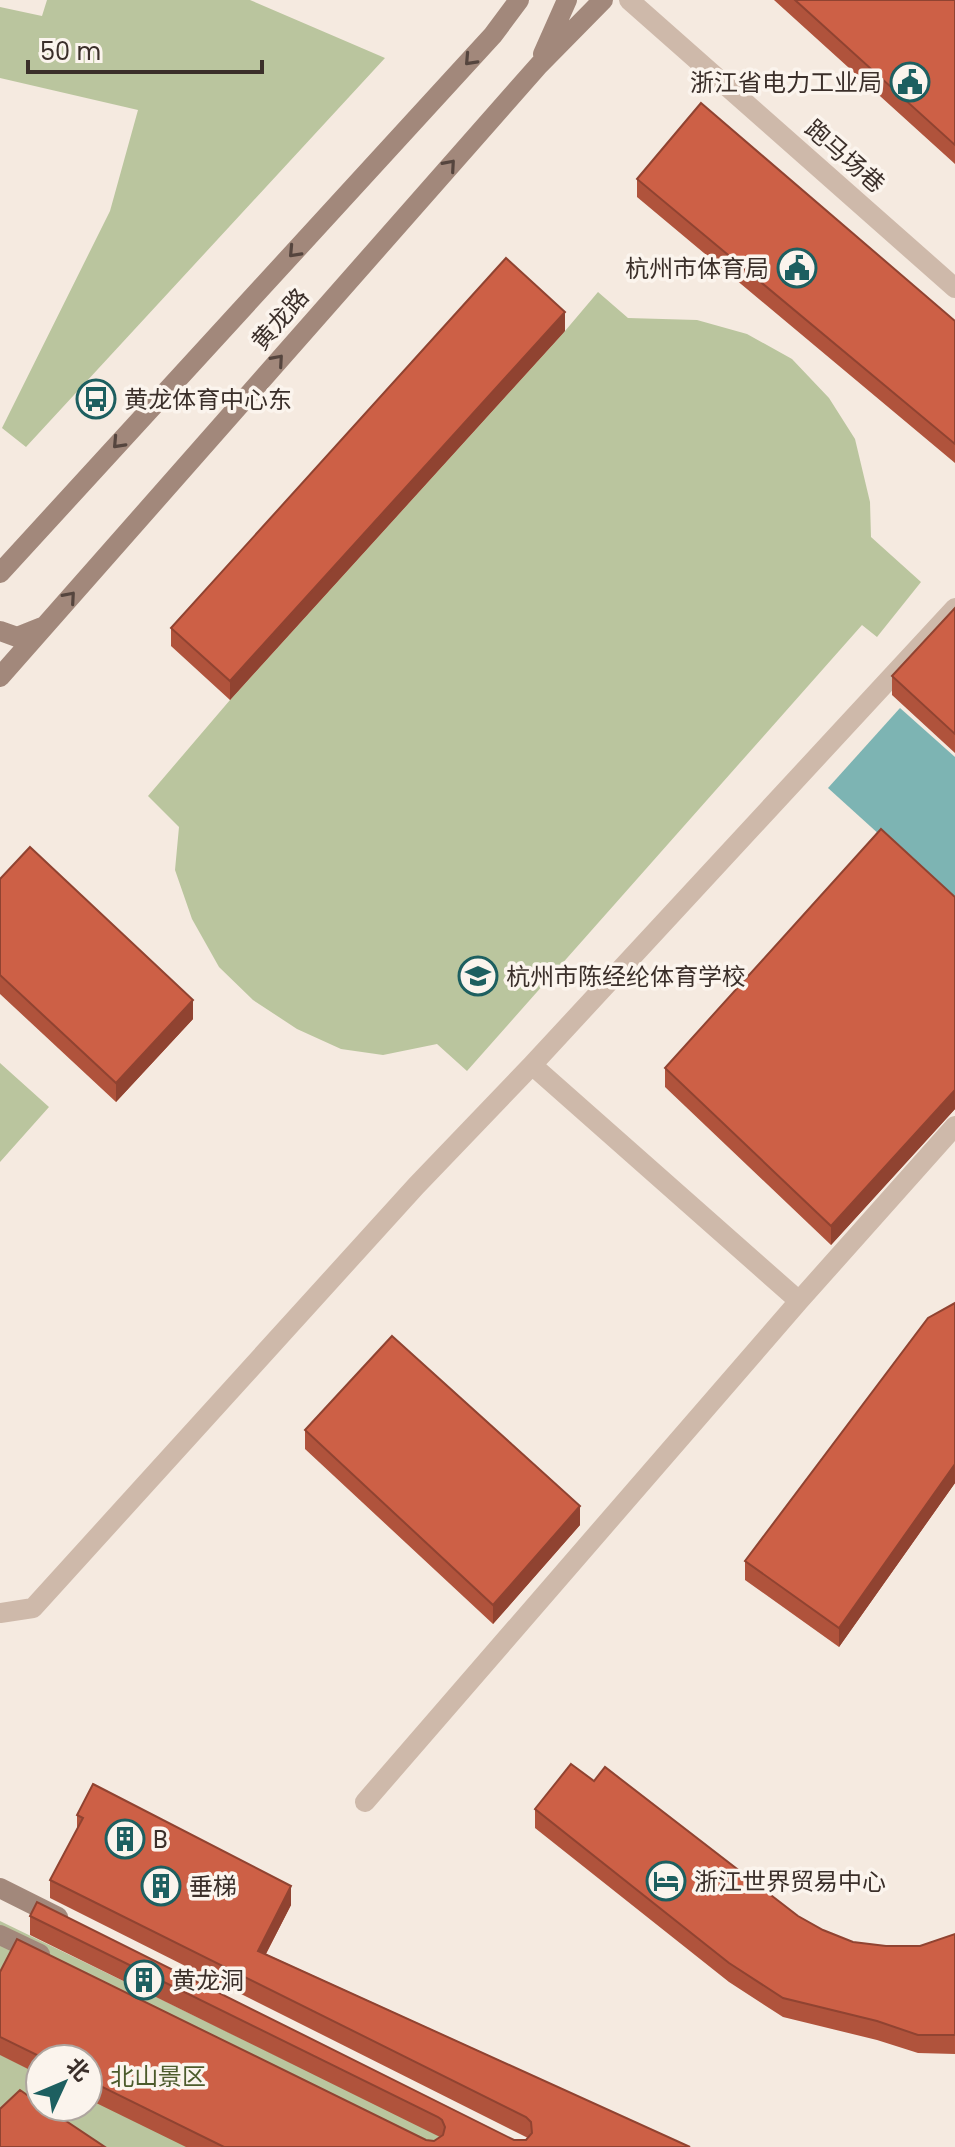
<svg xmlns="http://www.w3.org/2000/svg" width="955" height="2147" font-family="Poppins,'Noto Sans SC',sans-serif">
	<style>
		.green { fill: #bac59e; fill-rule: evenodd }
		.water { fill: #7db4b3 }
		.lines { fill: none; stroke-linecap: round; stroke-linejoin: round }
		.minor { stroke: #ceb9aa; stroke-width: 20 }
		.tertiary { stroke: #ceb9aa; stroke-width: 20 }
		.secondary { stroke: #a2887b; stroke-width: 20 }
		.wall { fill: #b0533c }
		.shaded-wall { fill: #904331 }
		.building { fill: #cd6046; stroke: #904331; stroke-width: 2 }
		.oneway { stroke: #55453e }
		.labels { text-anchor: middle; dominant-baseline: central; stroke-width: 7; stroke-linejoin: round; paint-order: stroke }
		.poi-label { font-size: 24px; fill: #3b2f2a; stroke: #fbf4ed; text-anchor: start }
		.street-label { font-size: 24px; fill: #3b2f2a; stroke: #fbf4ed }
		.park-label { font-size: 24px; fill: #4c5b2c; stroke: #fbf4ed }
	</style>
	<rect width="100%" height="100%" fill="#f5eae0"/>
	<path class="green" d="M47 0H250L385 58 26 447 2 428 110 211 138 110 0 78V7L42 16Z
		M598 292 628 318 697 320 747 334 792 359 829 398 855 439 870 502 871 537 921 582 877 637 862 625 467 1071 437 1044 383 1055 341 1049 297 1029 253 1000 219 967 192 919 175 870 179 827 148 796 230 700 565 331Z
		M0 1063 49 1107 0 1162Z
		M0 1921 462 2146 463 2147H0ZM40 2059H88V2107H40Z"/>
	<path class="water" d="M900 708 955 757V903L828 788Z"/>
	<g class="lines">
		<path class="minor" d="M532 1065 799 1301
			M0 1613 33 1608 416 1186 532 1065 955 608
			M365 1802 799 1301 955 1126"/>
		<path class="tertiary" d="M629 0 955 288"/>
		<path class="secondary" d="M543 54 567 0
			M0 573 493 35 519 0
			M0 631 17 637 42 627
			M0 677 539 65 603 0
			M0 1888 58 1917
			M0 1935 40 1954"/>
	</g>
	<path class="wall" d="M774 0H955V164Z
		M637 179 955 321V463L637 197Z
		M565 331 230 700 171 646V628Z
		M955 608V753L892 695V676Z
		M0 879 193 1019 116 1102 0 994Z
		M955 897V1109L831 1245 665 1087V1068Z
		M955 1303V1483L839 1647 745 1580V1561Z
		M305 1430 580 1525 493 1624 305 1449Z
		M594 1781 798 1916 823 1930 853 1942 886 1946H920L955 1934V2054L918 2053 877 2040 783 2017 729 1982 535 1828V1809Z
		M77 1815 291 1905 266 1954 690 2147H186L88 2099V2059H40V2075L0 2055V1972L426 2140 434 2141 440 2137 30 1935V1916L514 2140H526L528 2138 50 1898V1880L77 1829Z"/>
	<path class="shaded-wall" d="M565 312V331L230 700V681Z
		M193 1000V1019L116 1102V1083Z
		M955 1090V1109L831 1245V1226Z
		M955 1464V1483L839 1647V1628Z
		M580 1506V1525L493 1624V1605Z
		M291 1886V1905L258 1969V1951Z"/>
	<path class="building" d="M795 0H955V145Z
		M701 103 955 321V444L637 179Z
		M506 258 565 312 230 681 171 628Z
		M955 608V734L892 676Z
		M881 829 955 897V1090L831 1226 665 1068Z
		M30 847 193 1000 116 1083 0 975V879Z
		M955 1303V1464L839 1628 745 1561 928 1318Z
		M392 1336 580 1506 493 1605 305 1430Z
		M571 1764 594 1781 605 1767 798 1916 823 1930 853 1942 886 1946H920L955 1934V2035H918L877 2021 783 1998 729 1963 535 1809Z
		M93 1784 291 1886 258 1951 690 2147H224L88 2080V2059H45L0 2037V1972L17 1939 426 2140 434 2141 443 2135 445 2127 442 2120 438 2117 30 1916 37 1902 514 2140H526L532 2133 531 2122 526 2117 50 1880 83 1818 77 1815Z
		M20 2090 40 2104V2107H45L105 2147H0V2109Z"/>
	<defs><path id="oneway-chevron" d="M-2-3.5L2.5 0L-2 3.5" fill="none" stroke-width="1.6" stroke-linecap="round" stroke-linejoin="round" transform="scale(2)"/></defs>
	<g class="oneway">
		<use href="#oneway-chevron" transform="translate(470 60) rotate(133)"/>
		<use href="#oneway-chevron" transform="translate(450 165) rotate(-49)"/>
		<use href="#oneway-chevron" transform="translate(294 252) rotate(133)"/>
		<use href="#oneway-chevron" transform="translate(278 360) rotate(-49)"/>
		<use href="#oneway-chevron" transform="translate(118 443) rotate(133)"/>
		<use href="#oneway-chevron" transform="translate(70 597) rotate(-49)"/>
	</g>
	<defs>
		<symbol id="civic-ring" viewBox="-11 -11 22 22"><circle r="9.5" fill="#fbf4ed" stroke="#1d5f60" stroke-width="1.5"/><path d="M-.6-6.5H3V-4.5H.6V-3L4-1V1h2V6H-6V1h2V-1L-.6-3ZM-1.2 2.5V6h2.4V2.5Z" fill="#1d5f60"/></symbol>
		<symbol id="bus-ring" viewBox="-11 -11 22 22"><circle r="9.5" fill="#fbf4ed" stroke="#1d5f60" stroke-width="1.5"/><path d="M-5-6H5V4H4V6H2V4H-2V6H-4V4H-5ZM-3.5-4V0h7V-4ZM-3.5 1.2v1.5H-2V1.2ZM2 1.2v1.5H3.5V1.2Z" fill="#1d5f60"/></symbol>
		<symbol id="university-ring" viewBox="-11 -11 22 22"><circle r="9.5" fill="#fbf4ed" stroke="#1d5f60" stroke-width="1.5"/><path d="M0-5L7-2L0 1L-7-2ZM-4 1L0 2.5L4 1V4Q0 6-4 4Z" fill="#1d5f60"/></symbol>
		<symbol id="building-ring" viewBox="-11 -11 22 22"><circle r="9.5" fill="#fbf4ed" stroke="#1d5f60" stroke-width="1.5"/><path d="M-4-6H4V6H1V3H-1V6H-4ZM-2.5-4.3h1.7v1.8h-1.7ZM.8-4.3h1.7v1.8H.8ZM-2.5-1h1.7V.8h-1.7ZM.8-1h1.7V.8H.8Z" fill="#1d5f60"/></symbol>
		<symbol id="hotel-ring" viewBox="-11 -11 22 22"><circle r="9.5" fill="#fbf4ed" stroke="#1d5f60" stroke-width="1.5"/><path d="M-6-4.5h1.5V1H6V5H4.5V3h-9V5H-6ZM-4 0a1.8 1.8 0 1 1 3.6 0ZM.5 0V-2.5h3Q6-2.5 6 0Z" fill="#1d5f60"/></symbol>
	</defs>
	<g fill-rule="evenodd">
		<use href="#civic-ring" x="888" y="60" width="44" height="44"/>
		<use href="#civic-ring" x="775" y="246" width="44" height="44"/>
		<use href="#bus-ring" x="74" y="377" width="44" height="44"/>
		<use href="#university-ring" x="456" y="954" width="44" height="44"/>
		<use href="#building-ring" x="103" y="1817" width="44" height="44"/>
		<use href="#hotel-ring" x="644" y="1859" width="44" height="44"/>
		<use href="#building-ring" x="139" y="1864" width="44" height="44"/>
		<use href="#building-ring" x="122" y="1958" width="44" height="44"/>
	</g>
	<g class="labels">
		<g class="poi-label">
			<text x="882" y="82" text-anchor="end">浙江省电力工业局</text>
			<text x="769" y="268" text-anchor="end">杭州市体育局</text>
			<text x="124" y="399">黄龙体育中心东</text>
			<text x="506" y="976">杭州市陈经纶体育学校</text>
			<text x="153" y="1839">B</text>
			<text x="694" y="1881">浙江世界贸易中心</text>
			<text x="189" y="1886">垂梯</text>
			<text x="172" y="1980">黄龙洞</text>
		</g>
		<g class="street-label">
			<text transform="translate(845 156) rotate(41)">跑马场巷</text>
			<text transform="translate(280 319) rotate(-49)">黄龙路</text>
		</g>
		<g class="park-label">
			<text x="158" y="2076">北山景区</text>
		</g>
	</g>
	<g transform="translate(64 2083) rotate(46)"><circle r="38" fill="#fbf4ed" stroke="#aea59f" stroke-width="2"/>
	<path d="M0-6L14 30L0 20L-14 30Z" fill="#1d5f60"/>
	<text y="-12" font-size="22" font-weight="bold" text-anchor="middle" fill="#3b2f2a">北</text>
	</g>
	<path d="M28 60v12h234v-12" fill="none" stroke="#3b2f2a" stroke-width="4"/>
	<text x="40" y="60" font-size="24" fill="#3b2f2a" stroke="#fbf4ed" stroke-width="6" paint-order="stroke">50 m</text>
</svg>
